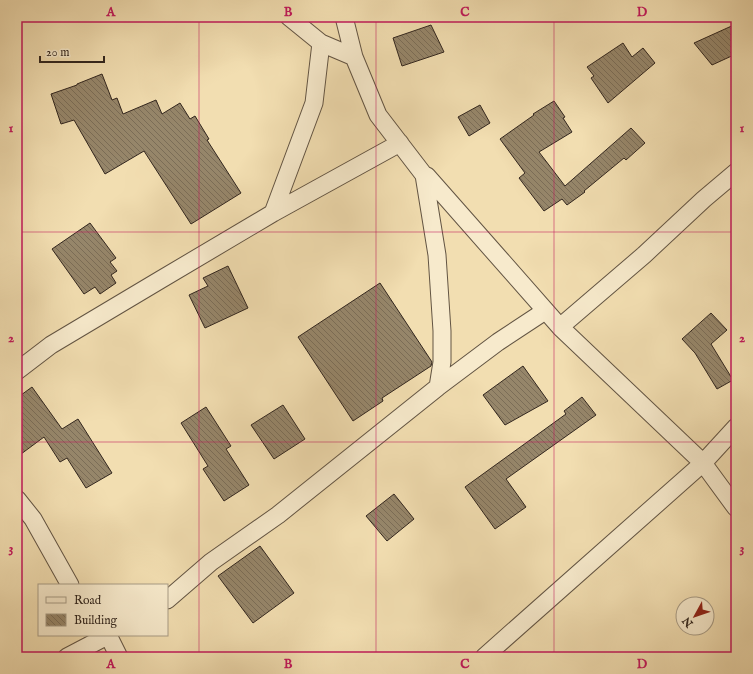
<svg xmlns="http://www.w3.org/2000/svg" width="753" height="674" font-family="'IM FELL English',serif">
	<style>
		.building { fill: url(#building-back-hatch); stroke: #32261e }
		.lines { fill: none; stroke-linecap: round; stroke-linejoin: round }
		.minor-casing { stroke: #625443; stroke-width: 19 }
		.minor { stroke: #f7eacc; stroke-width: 17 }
		.grid { fill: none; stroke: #c2185b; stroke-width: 1; stroke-opacity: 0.55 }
		.neatline { fill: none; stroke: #c2185b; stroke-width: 1.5 }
		.grid-label { font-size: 13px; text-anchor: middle; font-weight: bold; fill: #c2185b }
	</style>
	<defs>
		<pattern id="building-back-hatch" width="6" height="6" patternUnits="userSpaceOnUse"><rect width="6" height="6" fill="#96866a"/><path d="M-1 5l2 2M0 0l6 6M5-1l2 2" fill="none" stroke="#7b6d57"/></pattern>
	</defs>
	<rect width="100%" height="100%" fill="#f2deb1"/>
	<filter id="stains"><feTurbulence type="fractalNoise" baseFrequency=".005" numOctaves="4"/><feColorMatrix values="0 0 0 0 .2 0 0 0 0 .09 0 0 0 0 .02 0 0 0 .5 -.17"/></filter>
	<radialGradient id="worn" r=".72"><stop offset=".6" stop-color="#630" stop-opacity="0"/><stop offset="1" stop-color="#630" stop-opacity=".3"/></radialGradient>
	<path class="building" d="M736 24V54L712 65 694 43Z
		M431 25 444 52 402 66 393 38Z
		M623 43 632 57 643 48 655 63 608 103 591 78 594 76 587 67Z
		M102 74 112 100 117 98 123 114 156 100 162 114 180 103 190 119 195 116 209 139 207 140 241 193 191 224 144 151 105 174 74 120 61 124 51 94 77 85V84Z
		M554 101 565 117 563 118 572 132 539 152 565 186 631 128 645 143 626 160 624 158 584 191 585 192 567 205 562 199 544 211 519 178 525 173 500 139 534 115 533 114Z
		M480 105 490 123 469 136 458 117Z
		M90 223 116 258 110 262 117 271 111 275 116 283 100 294 95 287 84 294 52 249Z
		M228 266 248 308 205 328 189 295 208 286 203 278Z
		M380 283 432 362 431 366 382 398 383 401 353 421 298 337Z
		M711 313 727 330 711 344 733 380 717 389 695 353 682 339Z
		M523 366 548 401 505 425 483 395Z
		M32 387 62 429 78 419 112 473 86 488 67 458 60 462 44 437 17 457V398Z
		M582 397 596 415 506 479 526 507 495 529 465 487 566 414 564 411Z
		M283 405 305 439 274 459 251 425Z
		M206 407 231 446 226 449 249 485 224 501 203 469 208 466 181 423Z
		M394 494 414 519 387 541 366 516Z
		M260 546 294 593 253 623 218 576Z"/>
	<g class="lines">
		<defs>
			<path id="minor" d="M289 17 321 43 354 57
				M344 17 354 57 378 115 424 175 427 176 560 327 703 463 736 508
				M424 175 437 255 442 331V362L438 387
				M273 213 314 103 321 43
				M560 327 644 255 704 199 736 172
				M17 371 51 345 160 280 273 213 400 143
				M17 499 33 519 70 585
				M167 600 211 562 278 515 438 387 498 342 545 311
				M108 635 119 657
				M67 657 109 635
				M484 657 703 463 736 427"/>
		</defs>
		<use href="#minor" class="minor-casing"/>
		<use href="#minor" class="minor"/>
	</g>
	<path class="grid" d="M199 17V657M376 17V657M554 17V657M17 232H736M17 442H736"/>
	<rect width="753" height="674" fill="none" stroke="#f2deb1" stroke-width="44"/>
	<rect x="38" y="584" width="130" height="52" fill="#f7eacc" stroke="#a89c86"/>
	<rect x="46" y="597" width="20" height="6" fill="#f7eacc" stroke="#a89c86"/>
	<text x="74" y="604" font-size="12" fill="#32261e">Road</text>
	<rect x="46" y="614" width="20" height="12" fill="url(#building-back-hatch)" stroke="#a89c86"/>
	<text x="74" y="624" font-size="12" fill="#32261e">Building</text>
	<g transform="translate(695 616) rotate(230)"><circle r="19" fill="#f7eacc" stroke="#a89c86"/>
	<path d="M0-3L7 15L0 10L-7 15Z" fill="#8f2418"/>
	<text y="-6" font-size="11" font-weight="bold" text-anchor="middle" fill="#32261e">N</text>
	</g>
	<path d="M40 56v6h64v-6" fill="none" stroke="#32261e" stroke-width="2"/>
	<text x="46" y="56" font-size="12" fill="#32261e" stroke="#f7eacc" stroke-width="3" paint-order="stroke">20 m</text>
	<rect x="22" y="22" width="709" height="630" class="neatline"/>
	<g class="grid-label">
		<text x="111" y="16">A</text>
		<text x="288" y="16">B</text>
		<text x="465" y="16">C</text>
		<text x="642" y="16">D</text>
		<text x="11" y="132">1</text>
		<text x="742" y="132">1</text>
		<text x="11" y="342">2</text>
		<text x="742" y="342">2</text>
		<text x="11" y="552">3</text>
		<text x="742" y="552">3</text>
		<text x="111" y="668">A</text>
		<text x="288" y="668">B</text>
		<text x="465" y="668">C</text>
		<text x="642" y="668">D</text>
	</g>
	<rect width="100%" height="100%" filter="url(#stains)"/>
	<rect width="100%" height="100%" fill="url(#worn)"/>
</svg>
